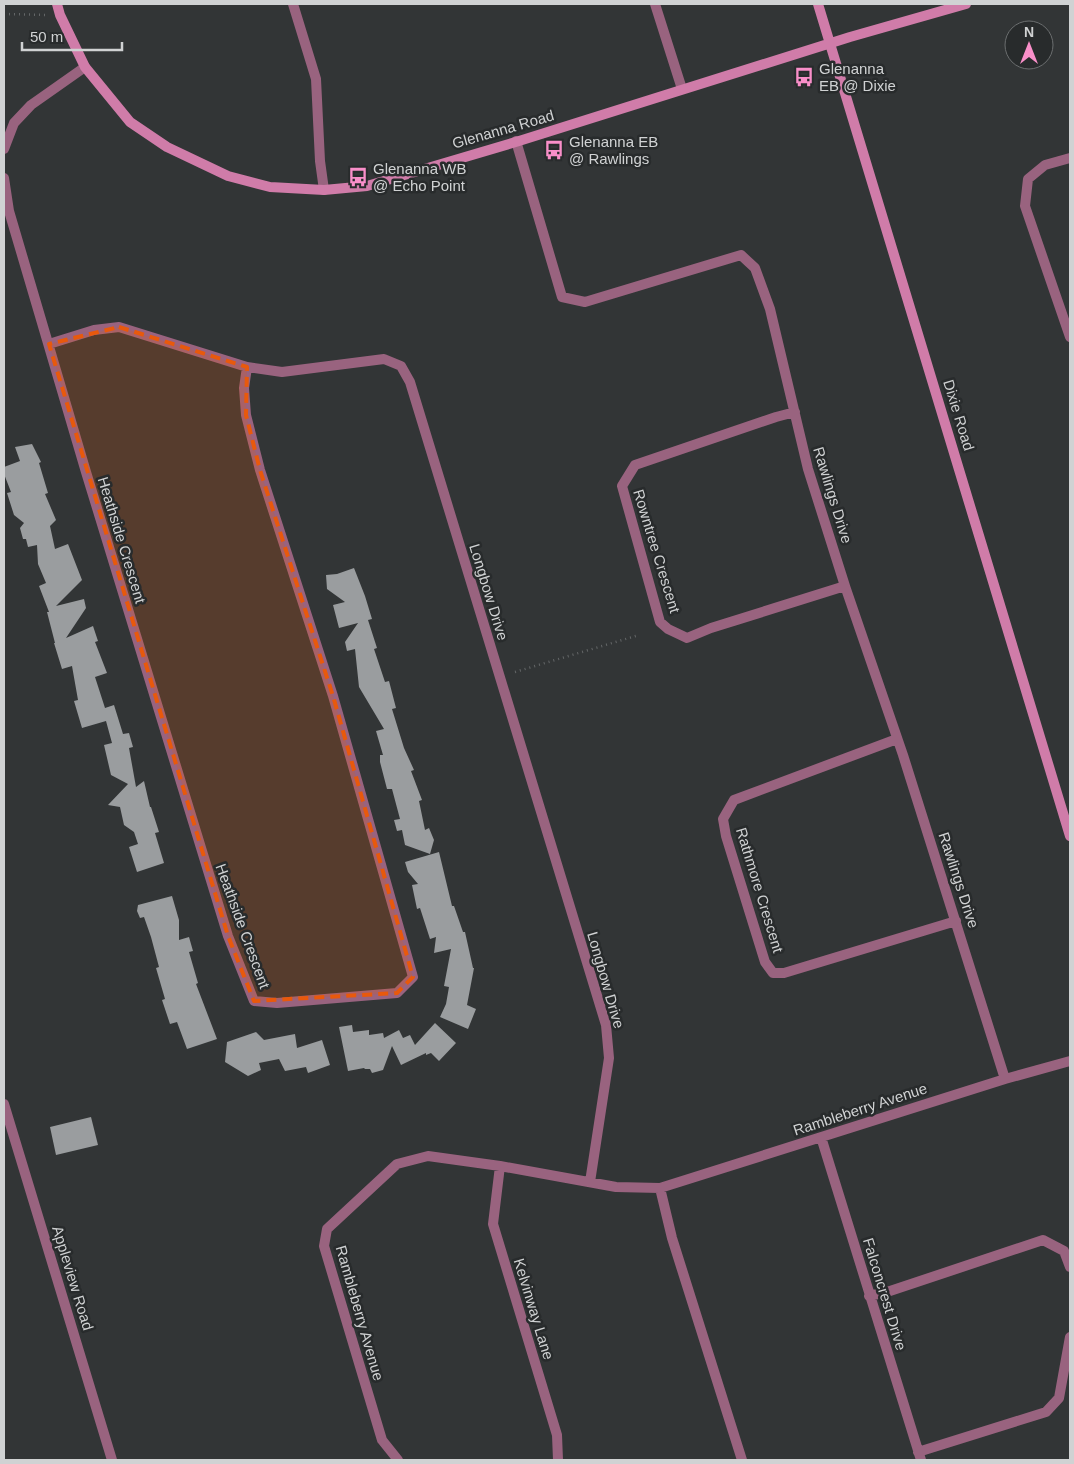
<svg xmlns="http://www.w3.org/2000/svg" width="1074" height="1464" font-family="Helvetica,sans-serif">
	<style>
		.building { fill: #9a9d9f }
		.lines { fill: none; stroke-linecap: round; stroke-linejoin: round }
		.path { stroke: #646768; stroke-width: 2.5; stroke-dasharray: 1 4; stroke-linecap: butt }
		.street { stroke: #99637f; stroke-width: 10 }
		.secondary { stroke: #d07ca9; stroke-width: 10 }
		.marked { fill: #e8590c; fill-opacity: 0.2; stroke: #e8590c; stroke-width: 4; stroke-dasharray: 10 6; stroke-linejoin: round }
		.labels { text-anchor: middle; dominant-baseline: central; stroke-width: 5; stroke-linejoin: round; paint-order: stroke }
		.poi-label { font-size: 15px; fill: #d0d2d3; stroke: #282b2c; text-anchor: start }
		.street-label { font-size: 15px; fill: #d0d2d3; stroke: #282b2c }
	</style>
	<rect width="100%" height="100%" fill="#323536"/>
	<path class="building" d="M32 444 41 462 39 463 48 493 45 494 56 520 50 526 55 549 68 544 82 580 56 606 84 599 86 608 66 638 93 626 98 641 95 642 107 673 95 677 105 708 114 705 123 734 129 733 133 747 129 748 136 787 144 781 150 807H151L159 832 155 833 164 863 137 872 129 847 138 844 134 832 124 825 120 807 108 805 128 784 111 775 104 745 112 743 106 721 82 728 74 701 78 700 72 666 62 669 54 643H55L47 612H49L39 586 46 583 38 564 37 545 28 547 26 539H23L20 528 24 523 14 515 7 493 11 492 4 474V467L20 461 15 447Z
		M354 568 365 596 372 619 368 620 377 648 374 649 385 682 389 681 396 708 392 709 404 748 414 770 411 771 422 800 419 801 425 830 429 828 434 840 430 854 405 845 402 830 397 831 394 820 400 819 392 789H387L380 762V755H383L376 731 384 729 359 687 355 649 347 651 345 642 358 623 339 628 333 605 345 602 327 589 326 575 337 574Z
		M439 852 452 906H454L463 932H465L473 968H474L467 1005 476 1009 468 1029 440 1017 446 1004 449 987 444 986 451 949 434 953 436 937 430 939 420 908 417 909 412 885 418 884 408 872 405 862Z
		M172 896 179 920V940L189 937 193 951 189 952 198 983 196 984 217 1039 187 1049 177 1022 170 1024 162 1000 165 999 156 968 159 967 151 937 144 917 140 918 137 911 138 905Z
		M435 1023 456 1043 439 1061 431 1053 426 1055V1053L401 1065 392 1046 383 1070 372 1073 370 1069H365L364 1068 348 1071 339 1027 352 1025 353 1032 369 1030V1035L383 1033 384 1038 399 1030 403 1038 410 1035 415 1045Z
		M256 1032 264 1040 295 1034 297 1048 322 1040 330 1065 308 1073 306 1067 285 1071 279 1059 259 1063 261 1070 248 1076 225 1062 227 1042Z
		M91 1117 98 1145 56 1155 50 1127Z"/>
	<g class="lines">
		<path class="path" d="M4 14 49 15
			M515 672 639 635"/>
		<path class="street" d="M293 4 316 79 320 161 324 190
			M655 4 682 89
			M516 141 562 297 585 302 741 255 755 268 770 309 808 469 845 586 903 755 1005 1079
			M4 149 14 123 31 105 85 67
			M1070 158 1045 165 1028 179 1025 206 1070 337
			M4 178 9 211 86 472 228 936 254 1001 277 1003 397 993 413 977 333 696 260 470 246 415 244 388 247 367
			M49 344 94 330 119 327 247 367 282 372 384 359 401 366 410 382 606 1025 609 1058 590 1182
			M795 412 776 417 635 465 622 486 660 622 668 629 687 638 711 628 845 586
			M897 739 734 800 723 819 726 836 765 962 773 973H784L956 921
			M4 1104 112 1460
			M821 1137 921 1460
			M500 1166 493 1224 557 1435 558 1460
			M660 1188 672 1238 742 1460
			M869 1296 887 1292 1043 1240 1064 1251 1070 1267
			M918 1452 1046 1412 1059 1398 1070 1337
			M398 1460 382 1440 324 1246 327 1229 397 1164 428 1156 500 1166 616 1187 660 1188 1005 1079 1070 1061"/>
		<path class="secondary" d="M57 4 60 15 85 67 130 122 167 147 228 176 270 187 324 190 367 186 519 141 850 37 966 4
			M818 4 1070 836"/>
	</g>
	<path class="marked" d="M119 327 247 367 246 415 260 470 333 696 413 977 397 993 254 1001 228 936 49 344Z"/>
	<defs>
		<symbol id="bus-bare" viewBox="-9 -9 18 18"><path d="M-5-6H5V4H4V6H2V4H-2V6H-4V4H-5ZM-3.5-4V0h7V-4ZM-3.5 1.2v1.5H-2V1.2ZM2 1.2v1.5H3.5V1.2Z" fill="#f98fc9" stroke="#282b2c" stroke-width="2.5" paint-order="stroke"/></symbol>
	</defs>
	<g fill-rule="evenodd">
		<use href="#bus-bare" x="790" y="63" width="28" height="28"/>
		<use href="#bus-bare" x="540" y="136" width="28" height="28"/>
		<use href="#bus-bare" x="344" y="163" width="28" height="28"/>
	</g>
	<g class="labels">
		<g class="poi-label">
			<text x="819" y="68">Glenanna<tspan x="819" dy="17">EB @ Dixie</tspan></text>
			<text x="569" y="141">Glenanna EB<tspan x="569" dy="17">@ Rawlings</tspan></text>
			<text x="373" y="168">Glenanna WB<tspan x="373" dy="17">@ Echo Point</tspan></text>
		</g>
		<g class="street-label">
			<text transform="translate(503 129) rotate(-16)">Glenanna Road</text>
			<text transform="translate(959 415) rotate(73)">Dixie Road</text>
			<text transform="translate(833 495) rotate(73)">Rawlings Drive</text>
			<text transform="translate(122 540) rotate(73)">Heathside Crescent</text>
			<text transform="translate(657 551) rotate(73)">Rowntree Crescent</text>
			<text transform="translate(489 592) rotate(73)">Longbow Drive</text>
			<text transform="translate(959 880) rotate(72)">Rawlings Drive</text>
			<text transform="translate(760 890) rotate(73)">Rathmore Crescent</text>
			<text transform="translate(243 926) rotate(70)">Heathside Crescent</text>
			<text transform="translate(606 980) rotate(74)">Longbow Drive</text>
			<text transform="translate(860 1109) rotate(-18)">Rambleberry Avenue</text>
			<text transform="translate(73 1278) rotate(73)">Appleview Road</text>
			<text transform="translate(885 1294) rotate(73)">Falconcrest Drive</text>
			<text transform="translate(534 1309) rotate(73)">Kelvinway Lane</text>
			<text transform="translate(360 1313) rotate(74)">Rambleberry Avenue</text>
		</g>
	</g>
	<rect width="1074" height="1464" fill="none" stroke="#d0d2d3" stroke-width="10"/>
	<g transform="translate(1029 45)"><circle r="24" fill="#282b2c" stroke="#6b6e6f"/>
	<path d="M0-4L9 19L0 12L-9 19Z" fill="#f98fc9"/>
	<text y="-8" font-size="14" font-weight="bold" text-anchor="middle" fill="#d0d2d3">N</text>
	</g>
	<path d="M22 42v8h100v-8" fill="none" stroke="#d0d2d3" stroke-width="2.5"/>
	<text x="30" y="42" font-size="15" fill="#d0d2d3" stroke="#282b2c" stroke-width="4" paint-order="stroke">50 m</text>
</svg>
